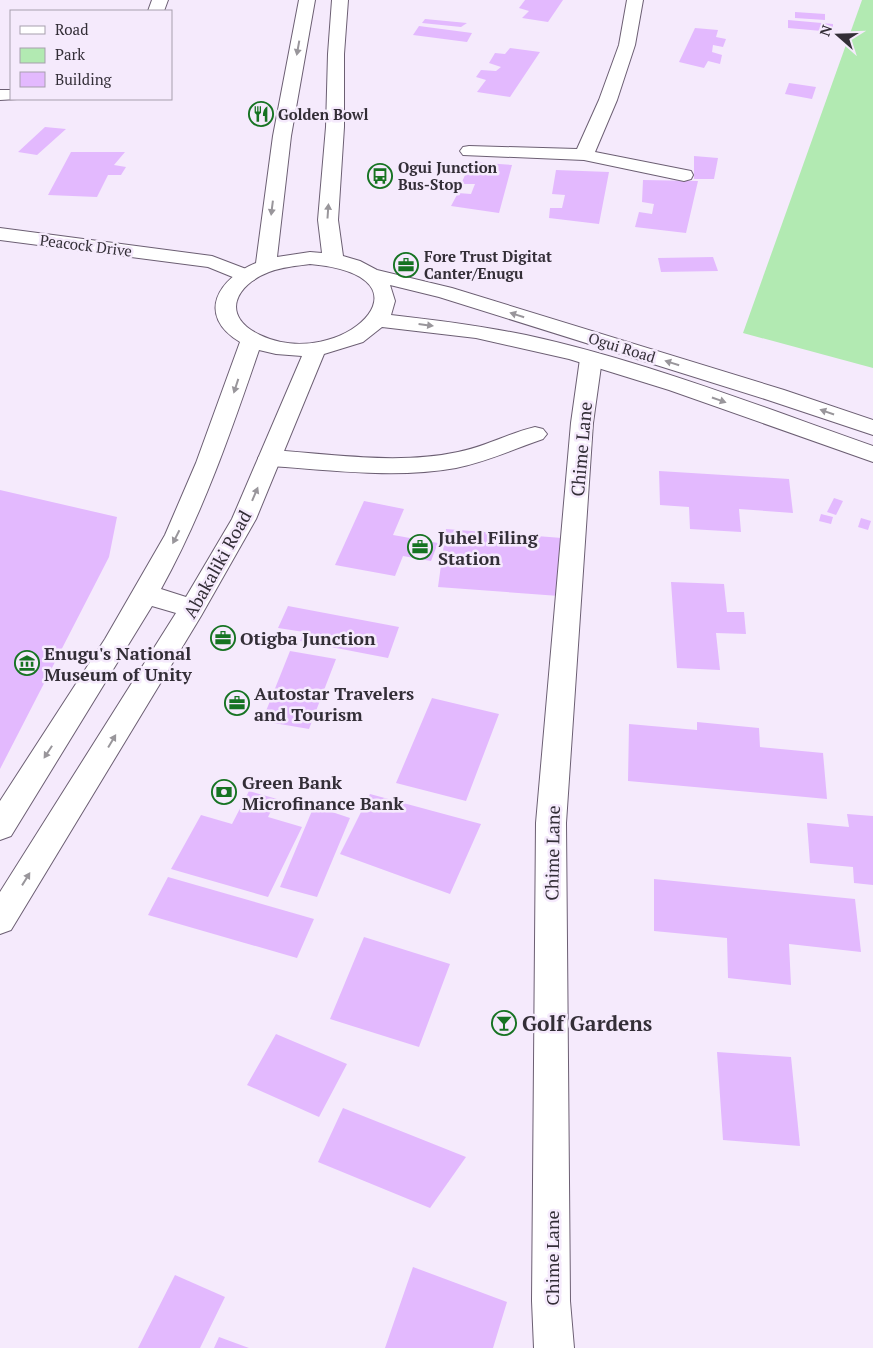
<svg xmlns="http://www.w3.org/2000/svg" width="873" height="1348" font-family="'PT Serif',serif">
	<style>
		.green { fill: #b2eab2 }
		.building { fill: #e3b9fe }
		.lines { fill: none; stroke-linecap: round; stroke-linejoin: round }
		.minor-casing { stroke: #6c5f73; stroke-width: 2 }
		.major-casing { stroke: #6c5f73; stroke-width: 2 }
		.minor { fill: #fff; fill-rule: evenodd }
		.major { fill: #fff; fill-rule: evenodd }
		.oneway { fill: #99969b }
		.labels { text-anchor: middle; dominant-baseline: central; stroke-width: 5; stroke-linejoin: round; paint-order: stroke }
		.far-poi-label { font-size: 15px; font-weight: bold; fill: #332e37; stroke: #f5eafc; text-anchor: start }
		.far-street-label { font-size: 15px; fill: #332e37; stroke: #f5eafc }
		.street-label { font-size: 18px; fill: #332e37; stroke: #f5eafc }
		.poi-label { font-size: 18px; font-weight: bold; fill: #332e37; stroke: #f5eafc; text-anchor: start }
		.near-poi-label { font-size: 21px; font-weight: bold; fill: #332e37; stroke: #f5eafc; text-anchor: start }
	</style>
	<rect width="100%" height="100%" fill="#f5eafc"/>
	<path class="green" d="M862 0H873V368L743 333Z"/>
	<path class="building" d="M525 0H563L548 22 522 18 529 11 519 8Z
		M795 12 825 14V20L795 18Z
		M425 19 467 23 461 27 422 23Z
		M788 20 833 24V32L788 28Z
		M419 26 472 33 467 42 413 35Z
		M695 28 718 30 716 37 726 39 723 47 713 45 712 52 722 55 720 64 708 61 704 68 679 62Z
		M510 48 540 52 510 97 477 92 486 80 476 77 481 70 496 71 501 67 489 63 495 53 505 54Z
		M789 83 816 87 812 99 785 94Z
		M45 127 66 129 37 155 18 152Z
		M71 152H125L114 165 126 167 121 175H108L97 197 48 195Z
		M694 156 718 158 714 179H694Z
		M471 162 512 165 499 213 451 206 458 193 471 194 475 184H461Z
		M556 170 609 172 599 224 549 218 550 208H562L565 195 552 194Z
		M643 180 698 181 686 233 635 227 639 212 652 214 654 204 642 202Z
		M713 257 718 271 661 272 658 258Z
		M659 471 789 479 793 513 739 509 741 532 690 529 689 507 660 505Z
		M0 490 117 517 109 557 0 769Z
		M834 498 843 501 836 515 827 512Z
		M364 501 404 509 393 535 438 543 431 561 403 556 395 576 335 565Z
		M821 514 833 517 831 524 819 521Z
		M861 518 871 521 868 530 858 527Z
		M446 529 562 538 559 596 438 587Z
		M671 582 724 584 727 612H744L746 634 716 633 720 670 677 668Z
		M288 606 399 627 388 658 300 641 304 632 278 628Z
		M290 651 336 659 309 729 262 721Z
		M432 698 499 714 466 801 396 783Z
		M697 722 759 728 760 747 823 753 827 799 628 781 629 724 697 730Z
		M249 791 277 799 268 817 302 827 268 897 171 869 201 815 232 824Z
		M370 794 481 824 450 894 340 854Z
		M314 806 350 818 317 897 280 887Z
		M847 814 873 816V885L854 883 853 867 810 863 807 823 849 827Z
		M168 877 314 919 297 958 148 915Z
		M654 879 855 899 861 952 789 944 791 985 728 978 727 938 654 931Z
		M364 937 450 964 419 1047 330 1019Z
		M276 1034 347 1064 319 1117 247 1085Z
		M717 1052 791 1057 800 1146 723 1140Z
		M343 1108 466 1157 430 1208 318 1162Z
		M413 1267 507 1302 493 1348H385Z
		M175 1275 225 1297 200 1348H138Z
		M219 1337 249 1348H214Z"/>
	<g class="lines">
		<defs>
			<path id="minor" d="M152 0H168L164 11H148Z
				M627 0H643L635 45 617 100 595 152 691 171 693 175 691 179 684 181 584 160 463 155 460 151 463 147 469 146 577 149 599 100 619 45Z
				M0 90H11V99H17L0 100Z
				M0 228 212 256 254 272 257 276 254 280 247 282 240 280 208 267 0 240Z
				M591 352 599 354 602 359 593 423 566 823 570 1301 574 1348H534L532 1301 536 823 571 423 580 359 583 354Z
				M535 427 543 429 547 434 543 439C514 449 486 462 456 468 395 479 332 470 270 466L262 463 258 458 262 453 270 450C332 454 397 465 458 452 485 447 509 433 535 427Z"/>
			<path id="major" d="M299 0H315L291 136 277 257 310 252 322 253 318 220 326 127 328 54 332 0H348L344 54V127L338 220 343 256 360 261 377 270 452 288 784 390 873 420V435L768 400 439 297 390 285 395 301 391 315C436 320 481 326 526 335 645 361 759 406 873 446V462L669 390 569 359 476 338 382 327 363 342 324 354 256 519 201 616 11 930 0 934V892L176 613 152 606 11 836 0 840V801L105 639 165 535 196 463 240 342C195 315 219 278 256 263L273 136ZM310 264C444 276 340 373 260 335 220 316 235 285 269 272 282 267 296 266 310 264ZM259 350 276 354 302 356 232 519 186 597 161 589C203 513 231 432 259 350Z"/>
		</defs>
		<use href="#minor" class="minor-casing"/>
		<use href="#major" class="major-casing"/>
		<use href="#minor" class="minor"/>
		<use href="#major" class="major"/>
	</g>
	<defs><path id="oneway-solid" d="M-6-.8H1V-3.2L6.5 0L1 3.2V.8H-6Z" transform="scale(1.25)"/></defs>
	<g class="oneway">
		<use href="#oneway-solid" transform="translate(298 48) rotate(100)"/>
		<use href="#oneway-solid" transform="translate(272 208) rotate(97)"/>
		<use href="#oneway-solid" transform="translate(328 211) rotate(-86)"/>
		<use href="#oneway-solid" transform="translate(517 315) rotate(-163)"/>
		<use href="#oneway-solid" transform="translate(426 325) rotate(7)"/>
		<use href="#oneway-solid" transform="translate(672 363) rotate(-163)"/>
		<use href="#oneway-solid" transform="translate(236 386) rotate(108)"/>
		<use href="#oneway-solid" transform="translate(719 400) rotate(19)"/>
		<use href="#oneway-solid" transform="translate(827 412) rotate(-161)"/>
		<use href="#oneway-solid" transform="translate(255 494) rotate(-67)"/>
		<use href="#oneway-solid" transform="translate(176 537) rotate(117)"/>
		<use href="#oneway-solid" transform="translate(112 741) rotate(-59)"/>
		<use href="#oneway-solid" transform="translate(48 752) rotate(123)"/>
		<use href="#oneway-solid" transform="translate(26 879) rotate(-58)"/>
	</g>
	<defs>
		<symbol id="restaurant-ring" viewBox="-11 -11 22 22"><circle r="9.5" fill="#f5eafc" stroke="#167322" stroke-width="1.5"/><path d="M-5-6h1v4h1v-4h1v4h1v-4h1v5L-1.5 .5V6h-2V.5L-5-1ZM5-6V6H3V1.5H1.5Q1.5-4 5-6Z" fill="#167322"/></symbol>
		<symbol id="bus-ring" viewBox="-11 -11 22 22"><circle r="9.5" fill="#f5eafc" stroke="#167322" stroke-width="1.5"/><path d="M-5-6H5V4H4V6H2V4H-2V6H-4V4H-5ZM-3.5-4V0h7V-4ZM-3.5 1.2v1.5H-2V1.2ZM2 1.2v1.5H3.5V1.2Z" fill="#167322"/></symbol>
		<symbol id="office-ring" viewBox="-11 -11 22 22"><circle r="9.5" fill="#f5eafc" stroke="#167322" stroke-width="1.5"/><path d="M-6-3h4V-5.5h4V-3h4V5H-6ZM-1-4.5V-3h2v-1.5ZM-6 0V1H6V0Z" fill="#167322"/></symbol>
		<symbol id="museum-ring" viewBox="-11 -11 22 22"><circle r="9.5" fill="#f5eafc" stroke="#167322" stroke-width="1.5"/><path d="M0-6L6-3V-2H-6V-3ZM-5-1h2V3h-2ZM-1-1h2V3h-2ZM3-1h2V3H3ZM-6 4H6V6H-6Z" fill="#167322"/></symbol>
		<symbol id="bank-ring" viewBox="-11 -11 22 22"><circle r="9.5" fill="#f5eafc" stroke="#167322" stroke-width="1.5"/><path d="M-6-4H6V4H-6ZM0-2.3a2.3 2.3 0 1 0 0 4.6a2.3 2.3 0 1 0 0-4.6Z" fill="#167322"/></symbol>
		<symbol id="bar-ring" viewBox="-11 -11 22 22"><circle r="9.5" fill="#f5eafc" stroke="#167322" stroke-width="1.5"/><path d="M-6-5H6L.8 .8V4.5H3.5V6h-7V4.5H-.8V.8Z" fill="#167322"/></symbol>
	</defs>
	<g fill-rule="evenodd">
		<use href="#restaurant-ring" x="247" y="100" width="28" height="28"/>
		<use href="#bus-ring" x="366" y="162" width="28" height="28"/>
		<use href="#office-ring" x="392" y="251" width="28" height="28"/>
		<use href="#office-ring" x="406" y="533" width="28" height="28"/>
		<use href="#office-ring" x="209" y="624" width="28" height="28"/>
		<use href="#museum-ring" x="13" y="649" width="28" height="28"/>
		<use href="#office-ring" x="223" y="689" width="28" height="28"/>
		<use href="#bank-ring" x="210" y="778" width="28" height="28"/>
		<use href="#bar-ring" x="490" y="1009" width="28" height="28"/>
	</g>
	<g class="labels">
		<g class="far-poi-label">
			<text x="278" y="114">Golden Bowl</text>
			<text x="398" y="167">Ogui Junction<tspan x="398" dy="17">Bus-Stop</tspan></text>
			<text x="424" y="256">Fore Trust Digitat<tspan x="424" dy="17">Canter/Enugu</tspan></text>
		</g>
		<g class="far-street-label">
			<text transform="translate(86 245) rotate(7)">Peacock Drive</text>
			<text transform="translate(622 347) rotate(17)">Ogui Road</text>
		</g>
		<g class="street-label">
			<text transform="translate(581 449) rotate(-85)">Chime Lane</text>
			<text transform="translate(217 564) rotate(-61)">Abakaliki Road</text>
			<text transform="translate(552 853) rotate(-89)">Chime Lane</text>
			<text transform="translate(552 1258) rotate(-90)">Chime Lane</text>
		</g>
		<g class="poi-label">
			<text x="438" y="537">Juhel Filing<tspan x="438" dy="21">Station</tspan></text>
			<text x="240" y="638">Otigba Junction</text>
			<text x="44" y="653">Enugu's National<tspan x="44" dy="21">Museum of Unity</tspan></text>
			<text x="254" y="693">Autostar Travelers<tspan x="254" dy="21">and Tourism</tspan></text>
			<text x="242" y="782">Green Bank<tspan x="242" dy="21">Microfinance Bank</tspan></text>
		</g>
		<g class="near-poi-label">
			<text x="522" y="1023">Golf Gardens</text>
		</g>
	</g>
	<rect x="10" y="10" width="162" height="90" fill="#f5eafc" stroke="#a79fad"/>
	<rect x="20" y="26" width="25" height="8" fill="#ffffff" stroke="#a79fad"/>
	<text x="55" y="35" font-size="15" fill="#332e37">Road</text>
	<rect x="20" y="48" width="25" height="15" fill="#b2eab2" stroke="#a79fad"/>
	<text x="55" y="60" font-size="15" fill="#332e37">Park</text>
	<rect x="20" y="72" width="25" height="15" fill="#e3b9fe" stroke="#a79fad"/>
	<text x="55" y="85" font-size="15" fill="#332e37">Building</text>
	<g transform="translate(838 35) rotate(290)" stroke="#f5eafc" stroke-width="4" paint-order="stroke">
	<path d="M0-4L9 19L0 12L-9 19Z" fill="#332e37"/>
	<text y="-8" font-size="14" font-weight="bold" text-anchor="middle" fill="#332e37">N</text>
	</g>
</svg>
